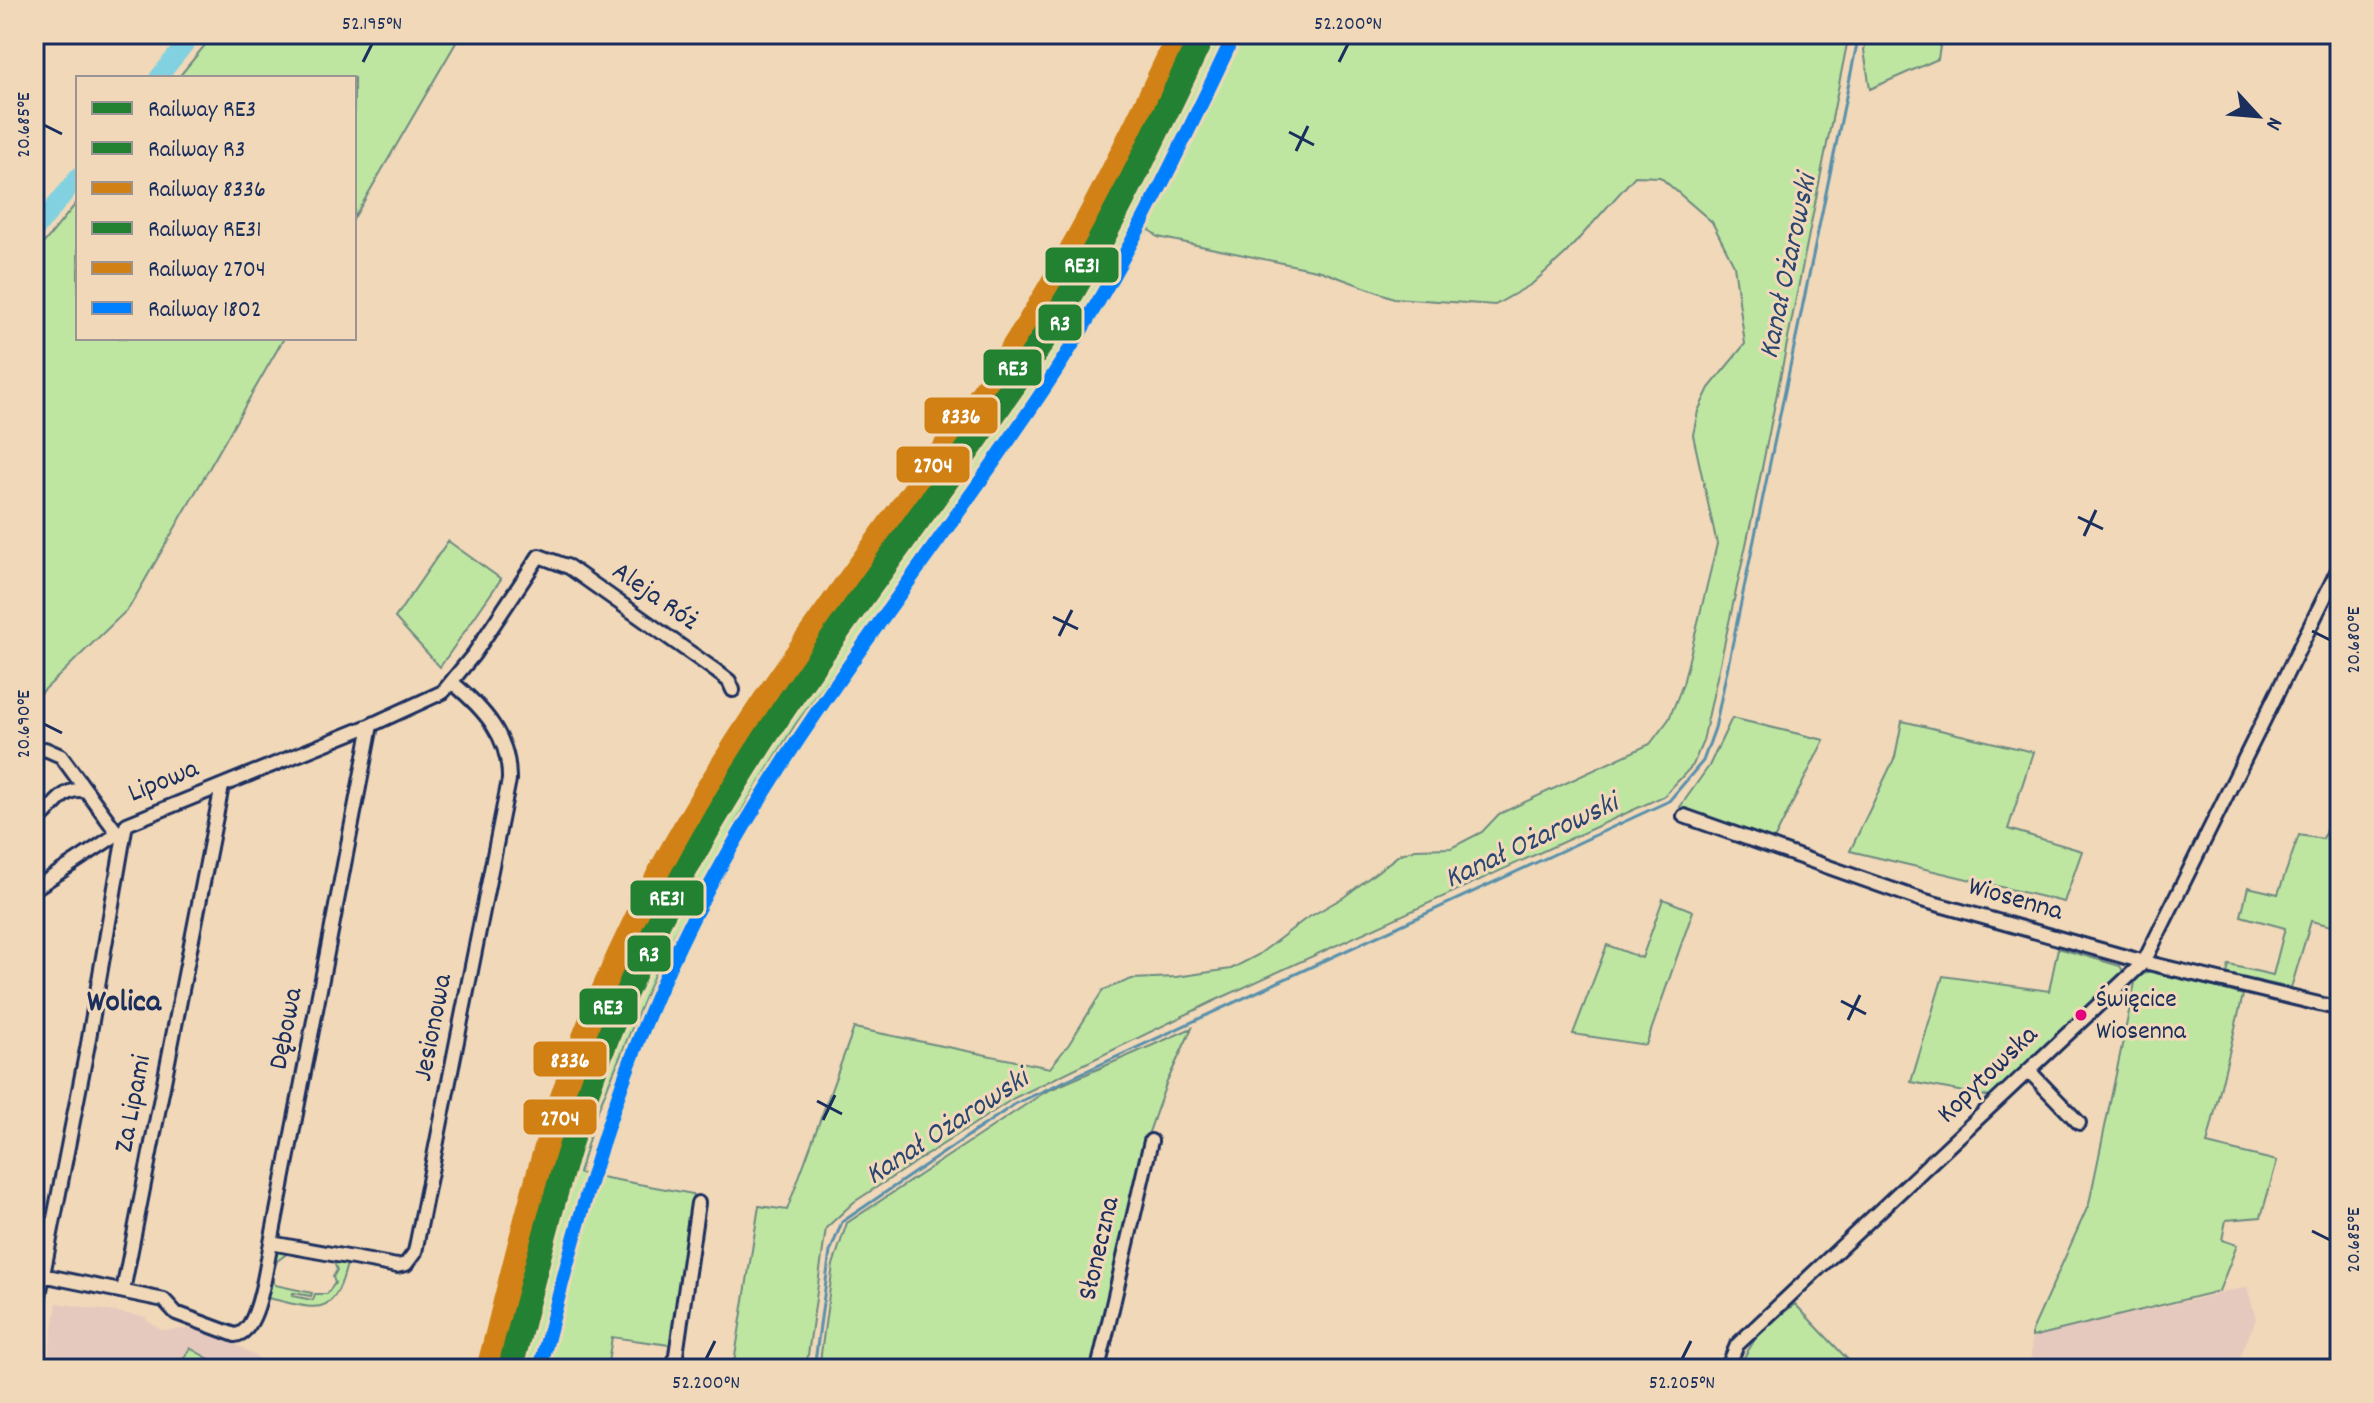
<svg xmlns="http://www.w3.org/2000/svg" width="2374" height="1403" font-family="Dekko,sans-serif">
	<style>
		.built { fill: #e6c9be }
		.green { fill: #bfe6a1; stroke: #6d8a80; stroke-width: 2 }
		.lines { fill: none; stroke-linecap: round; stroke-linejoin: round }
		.stream { stroke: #5990ac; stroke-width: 3 }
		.river { stroke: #82d1e0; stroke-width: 18 }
		.minor-casing { stroke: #1b2f5e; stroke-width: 18 }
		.minor { stroke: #f0d8b8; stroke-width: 12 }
		.rail-1-casing { stroke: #f0d8b8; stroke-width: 20 }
		.rail-2-casing { stroke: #f0d8b8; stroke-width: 20 }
		.rail-3-casing { stroke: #f0d8b8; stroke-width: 20 }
		.rail-4-casing { stroke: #f0d8b8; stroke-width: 20 }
		.rail-5-casing { stroke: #f0d8b8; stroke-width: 20 }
		.rail-6-casing { stroke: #f0d8b8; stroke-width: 20 }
		.rail-1 { stroke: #238132; stroke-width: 14 }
		.rail-2 { stroke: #238132; stroke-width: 14 }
		.rail-3 { stroke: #d18113; stroke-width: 14 }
		.rail-4 { stroke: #238132; stroke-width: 14 }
		.rail-5 { stroke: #d18113; stroke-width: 14 }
		.rail-6 { stroke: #0080ff; stroke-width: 14 }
		.ticks { fill: none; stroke: #1b2f5e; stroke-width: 3 }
		.bus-dot { fill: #e5007d; stroke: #f0d8b8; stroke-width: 3 }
		.labels { text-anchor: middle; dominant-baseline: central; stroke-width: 6; stroke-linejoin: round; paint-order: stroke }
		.bus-label { font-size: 26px; fill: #1b2f5e; stroke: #f0d8b8; text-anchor: start }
		.street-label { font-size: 28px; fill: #1b2f5e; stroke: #f0d8b8 }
		.water-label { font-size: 30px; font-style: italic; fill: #2a4772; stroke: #f0d8b8 }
		.quarter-label { font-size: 32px; font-weight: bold; fill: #1b2f5e; stroke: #f0d8b8 }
		.line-badge { stroke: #f0d8b8; stroke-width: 3 }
		.badge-label { font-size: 22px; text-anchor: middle; font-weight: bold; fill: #fff }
		.neatline { fill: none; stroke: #1b2f5e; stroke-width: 3 }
		.ticks-label { font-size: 20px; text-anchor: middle; fill: #1b2f5e }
	</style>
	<rect width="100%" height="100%" fill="#f0d8b8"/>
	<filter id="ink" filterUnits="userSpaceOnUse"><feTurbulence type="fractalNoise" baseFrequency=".0125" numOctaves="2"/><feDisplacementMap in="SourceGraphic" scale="16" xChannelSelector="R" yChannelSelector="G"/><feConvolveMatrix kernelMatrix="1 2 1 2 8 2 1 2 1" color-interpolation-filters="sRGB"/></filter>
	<g filter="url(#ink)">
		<path class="built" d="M2247 1287 2256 1319 2239 1359 2231 1369H2030L2032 1337Z
			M57 1303 147 1317 146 1320 162 1330 208 1328 277 1369H46Z"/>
		<path class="green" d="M214 34H461L354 218V78H178Z
			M1212 34H1849L1753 513 1703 741 1693 765 1664 796 1214 1001 1014 1098 854 1202 826 1228 806 1369H733L759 1206 787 1210 854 1028 1050 1068 1069 1044 1103 990 1132 979 1176 977 1231 969 1258 955 1304 920 1344 897 1399 855 1415 849 1451 848 1482 832 1499 814 1650 744 1669 719 1683 684 1717 544 1693 435 1698 411 1709 388 1745 344 1734 265 1712 222 1660 177 1635 176 1566 253 1532 284 1495 305 1394 298 1321 271 1158 237 1149 229 1053 371 1008 449 989 478 927 544 795 725 745 805 659 963 595 1117 579 1173 693 1194 670 1345 612 1337 607 1369H514L565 1175 610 1038 658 935 745 772 1035 357 1129 210Z
			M1868 34H1942L1938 59 1870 89 1864 50Z
			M78 201V338H284L129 608 34 700V255Z
			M448 541 501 579 440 667 395 618Z
			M1732 718 1824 740 1772 844 1680 807 1709 766Z
			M1902 721 2033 752 2008 829 2082 851 2064 902 1850 851 1895 757Z
			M2336 800 2340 801V928L2311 921 2291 988 2227 974 2229 965 2273 975 2285 928 2241 916 2248 887 2278 894 2299 835 2323 839Z
			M1663 899 1693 911 1646 1045 1573 1034 1607 945 1642 958Z
			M2058 948 2120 966 2123 971 2120 978 1990 1097 1911 1082 1943 976 2049 991Z
			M2151 970 2243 995 2207 1144 2277 1161 2261 1217 2226 1220 2222 1240 2237 1245 2219 1291 2032 1337V1331L2089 1204 2136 978Z
			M1192 1028 1166 1084 1148 1135 1093 1369H819L833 1265 847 1223 1045 1092Z
			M280 1249 289 1252 277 1261 272 1278 275 1285 312 1293 311 1296 293 1293 292 1296 313 1300 315 1294H327L335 1283 333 1277 337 1270 333 1260 348 1259C334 1323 316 1308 263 1297L274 1253Z
			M1795 1304 1851 1363 1844 1369H1737L1760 1331Z
			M190 1348 225 1368V1369H183L179 1366Z"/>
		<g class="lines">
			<path class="stream" d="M814 1369 830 1252 842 1222 1015 1104 1669 801 1703 761 1715 728 1859 34"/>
			<path class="river" d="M158 78 193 34
				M34 232 78 177"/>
			<defs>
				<path id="minor" d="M34 752 45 749 61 756 118 834
					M1684 816 1922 900 2144 962 2340 1009
					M34 823C53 812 62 784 86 791
					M34 889 125 829 127 824 371 725 443 692 474 654 539 556 569 567 716 671 729 681 733 690
					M2029 1071 2079 1123
					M271 1243 397 1266 406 1264 415 1252 509 780C510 737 484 709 453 683
					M42 1275 164 1300 176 1313 235 1335C260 1333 266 1264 271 1243L371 725
					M123 1291 222 786
					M34 1321 88 1044 125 829
					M674 1369 698 1203
					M1098 1369 1151 1141
					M1727 1369 1737 1345 2144 962 2340 566"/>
			</defs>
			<use href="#minor" class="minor-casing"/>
			<use href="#minor" class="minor"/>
			<defs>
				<path id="rail-1" d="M500 1369C520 1290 538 1211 562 1133 589 1049 623 966 664 887 762 700 900 539 1016 363 1085 259 1138 146 1192 34"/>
				<path id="rail-2" d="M516 1369C535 1293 553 1217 576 1142 602 1057 637 975 677 897 773 710 911 548 1027 375 1098 270 1152 155 1206 41"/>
				<path id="rail-3" d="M484 1365C504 1287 522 1207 546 1130 573 1043 609 959 651 878 749 691 886 530 1002 355 1069 254 1122 143 1174 34"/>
				<path id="rail-4" d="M507 1369C547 1208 589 1050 665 901 764 711 901 547 1019 369 1089 263 1144 149 1199 34"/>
				<path id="rail-5" d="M491 1365C532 1202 572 1050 649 899 746 706 885 540 1005 361 1074 258 1128 146 1181 34"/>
				<path id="rail-6" d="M540 1369C579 1213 619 1064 692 920 789 729 928 564 1046 386 1117 279 1173 164 1228 48"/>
			</defs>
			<use href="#rail-1" class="rail-1-casing"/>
			<use href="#rail-2" class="rail-2-casing"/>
			<use href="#rail-3" class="rail-3-casing"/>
			<use href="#rail-4" class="rail-4-casing"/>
			<use href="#rail-5" class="rail-5-casing"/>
			<use href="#rail-6" class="rail-6-casing"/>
			<use href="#rail-1" class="rail-1"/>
			<use href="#rail-2" class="rail-2"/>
			<use href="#rail-3" class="rail-3"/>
			<use href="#rail-4" class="rail-4"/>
			<use href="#rail-5" class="rail-5"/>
			<use href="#rail-6" class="rail-6"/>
		</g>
	</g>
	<path class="ticks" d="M363 62 372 44M1339 62 1348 44M44 125 62 134M1289 132 1314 145M1296 151 1308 126M2078 517 2103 529M2084 536 2096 510M1053 617 1078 629M2312 631 2330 640M1059 636 1072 610M44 724 62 733M1841 1001 1866 1014M1848 1020 1860 995M817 1101 842 1114M823 1120 835 1095M2312 1231 2330 1240M706 1359 715 1341M1682 1359 1691 1341"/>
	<circle class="bus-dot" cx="2081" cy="1015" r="7"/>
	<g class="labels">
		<g class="bus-label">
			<text x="2096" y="1000">Święcice<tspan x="2096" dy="32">Wiosenna</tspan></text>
		</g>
		<g class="street-label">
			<text transform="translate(654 598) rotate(35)">Aleja Róż</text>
			<text transform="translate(164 783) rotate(-22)">Lipowa</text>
			<text transform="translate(2015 901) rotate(16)">Wiosenna</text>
			<text transform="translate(435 1028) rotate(-79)">Jesionowa</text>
			<text transform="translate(288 1029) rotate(-79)">Dębowa</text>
			<text transform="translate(1989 1076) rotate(-44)">Kopytowska</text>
			<text transform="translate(135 1104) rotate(-79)">Za Lipami</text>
			<text transform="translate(1101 1249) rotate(-77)">Słoneczna</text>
		</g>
		<g class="water-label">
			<text transform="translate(1790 267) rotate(-78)">Kanał Ożarowski</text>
			<text transform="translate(1532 843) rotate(-25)">Kanał Ożarowski</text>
			<text transform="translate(948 1129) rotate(-33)">Kanał Ożarowski</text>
		</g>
		<g class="quarter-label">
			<text x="124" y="1004">Wolica</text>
		</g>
	</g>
	<g class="line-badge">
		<rect x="1044" y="246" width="76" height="38" rx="8" fill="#238132"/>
		<rect x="1037" y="303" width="46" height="39" rx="8" fill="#238132"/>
		<rect x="982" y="348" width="61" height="39" rx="8" fill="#238132"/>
		<rect x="923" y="396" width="76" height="39" rx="8" fill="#d18113"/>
		<rect x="895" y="445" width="76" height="39" rx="8" fill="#d18113"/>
		<rect x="629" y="879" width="76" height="38" rx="8" fill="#238132"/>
		<rect x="626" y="934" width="46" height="39" rx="8" fill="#238132"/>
		<rect x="578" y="987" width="61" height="39" rx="8" fill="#238132"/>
		<rect x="532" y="1040" width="76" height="38" rx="8" fill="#d18113"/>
		<rect x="522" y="1098" width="76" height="38" rx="8" fill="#d18113"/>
	</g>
	<g class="badge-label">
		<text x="1082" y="272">RE31</text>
		<text x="1060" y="330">R3</text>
		<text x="1013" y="375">RE3</text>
		<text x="961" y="423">8336</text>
		<text x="933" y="472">2704</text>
		<text x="667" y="905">RE31</text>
		<text x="649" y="961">R3</text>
		<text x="608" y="1014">RE3</text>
		<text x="570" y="1067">8336</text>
		<text x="560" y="1125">2704</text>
	</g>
	<rect width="2374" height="1403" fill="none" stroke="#f0d8b8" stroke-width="88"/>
	<rect x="76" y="76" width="280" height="264" fill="#f0d8b8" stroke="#9b9494" stroke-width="2"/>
	<rect x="92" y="102" width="40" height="12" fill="#238132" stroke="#9b9494" stroke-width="2"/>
	<text x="148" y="116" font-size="24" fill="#1b2f5e">Railway RE3</text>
	<rect x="92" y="142" width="40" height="12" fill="#238132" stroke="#9b9494" stroke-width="2"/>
	<text x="148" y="156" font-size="24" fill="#1b2f5e">Railway R3</text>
	<rect x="92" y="182" width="40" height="12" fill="#d18113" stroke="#9b9494" stroke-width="2"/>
	<text x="148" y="196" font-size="24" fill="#1b2f5e">Railway 8336</text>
	<rect x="92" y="222" width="40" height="12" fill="#238132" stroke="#9b9494" stroke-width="2"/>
	<text x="148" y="236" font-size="24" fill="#1b2f5e">Railway RE31</text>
	<rect x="92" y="262" width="40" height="12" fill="#d18113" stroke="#9b9494" stroke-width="2"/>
	<text x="148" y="276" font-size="24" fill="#1b2f5e">Railway 2704</text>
	<rect x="92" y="302" width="40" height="12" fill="#0080ff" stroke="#9b9494" stroke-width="2"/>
	<text x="148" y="316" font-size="24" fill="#1b2f5e">Railway 1802</text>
	<g transform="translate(2258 116) rotate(116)" stroke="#f0d8b8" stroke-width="6" paint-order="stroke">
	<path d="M0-6L14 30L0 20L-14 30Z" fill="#1b2f5e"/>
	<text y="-12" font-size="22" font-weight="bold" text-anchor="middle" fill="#1b2f5e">N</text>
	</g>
	<rect x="44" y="44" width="2286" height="1315" class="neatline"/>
	<g class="ticks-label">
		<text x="372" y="29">52.195°N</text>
		<text x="1348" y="29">52.200°N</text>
		<text transform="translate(22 125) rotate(-90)" y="7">20.685°E</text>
		<text transform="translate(2352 640) rotate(-90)" y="7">20.680°E</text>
		<text transform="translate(22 724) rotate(-90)" y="7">20.690°E</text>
		<text transform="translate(2352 1240) rotate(-90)" y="7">20.685°E</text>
		<text x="706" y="1388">52.200°N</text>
		<text x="1682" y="1388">52.205°N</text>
	</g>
</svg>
